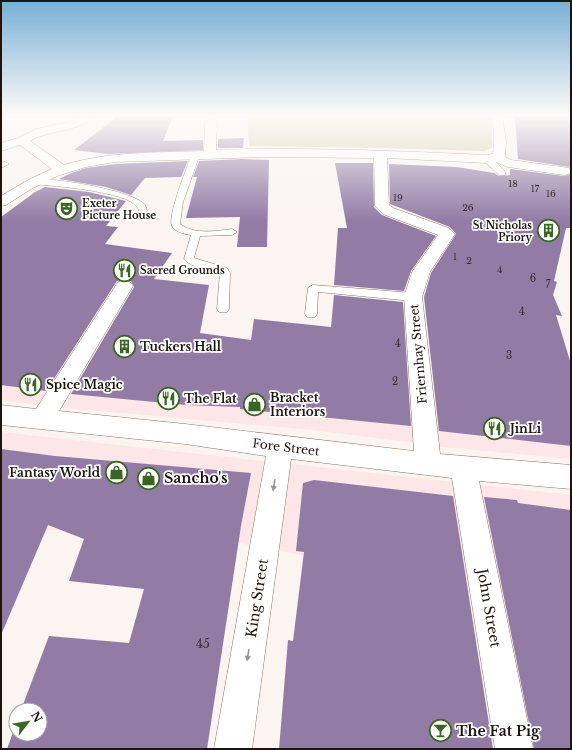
<svg xmlns="http://www.w3.org/2000/svg" width="572" height="750" font-family="'Libre Baskerville',serif">
	<style>
		.commercial { fill: #fce6e7 }
		.green { fill: #cccfa2 }
		.building { fill: #927ca6 }
		.lines { fill: none; stroke-linecap: round; stroke-linejoin: round }
		.lane-casing { stroke: #8e7361; stroke-width: 1 }
		.street-casing { stroke: #8e7361; stroke-width: 1 }
		.lane { fill: #fff; fill-rule: evenodd }
		.street { fill: #fff; fill-rule: evenodd }
		.oneway { fill: #9a9592 }
		.labels { text-anchor: middle; dominant-baseline: central; stroke-width: 3.5; stroke-linejoin: round; paint-order: stroke }
		.far-number-label { font-size: 9px; fill: #3b2e33 }
		.far-poi-label { font-size: 10px; font-weight: bold; fill: #1e140d; stroke: #fff; text-anchor: start }
		.number-label { font-size: 10px; fill: #3b2e33 }
		.poi-label { font-size: 12px; font-weight: bold; fill: #1e140d; stroke: #fff; text-anchor: start }
		.street-label { font-size: 12px; fill: #1e140d; stroke: #fff }
		.near-number-label { font-size: 12px; fill: #3b2e33 }
		.near-poi-label { font-size: 14px; font-weight: bold; fill: #1e140d; stroke: #fff; text-anchor: start }
		.near-street-label { font-size: 14px; fill: #1e140d; stroke: #fff }
	</style>
	<rect width="100%" height="100%" fill="#fbf4f0"/>
	<path class="commercial" d="M1 344 414 385 417 443 312 430 67 408 1 400Z
		M425 388 502 394 571 419V459L432 446Z
		M1 432 571 495V607L234 542 137 532 1 529Z"/>
	<path class="green" d="M247 116H491L492 148 484 151 383 148 249 146Z"/>
	<path class="building" d="M118 116H173L163 141 203 140V150L108 154 74 150Z
		M515 116H571V168L569 167 518 159Z
		M244 138 243 148H218V139Z
		M242 159 269 160 267 247H237L240 217 186 218 197 177H193L199 161Z
		M188 161 181 177 145 178 131 195 106 187 59 179 71 173 86 168 115 164Z
		M335 163H373L374 207 382 215 436 236 411 271 404 291 334 285 338 228H347Z
		M389 164 457 167 494 173 499 176 510 175V169L564 176 571 174V228H566L554 281 557 282 553 295 562 316 556 315 571 364V446L439 431 424 297 431 273 456 234 450 227 390 204Z
		M45 187 89 192 126 201 106 226 118 227 105 244 172 253 154 279 209 285 200 333 251 340 254 319 331 327 334 295 403 302 411 426 240 409V407L186 405 71 394 134 287 131 281 124 279 117 281 46 391 1 385V217L35 192Z
		M1 449 55 456 251 473 241 526 207 749H7L16 724V734H40V710H21L49 636 129 643 144 589 69 581 84 539 48 525 1 635Z
		M314 480 453 496 493 749H279L288 640 293 641 304 552 296 551 303 483Z
		M484 497 517 500 518 503 571 510V749H534Z"/>
	<g class="lines">
		<defs>
			<path id="lane" d="M193 152H196L200 154 183 202 180 224C194 235 216 231 232 229L237 232 232 235 200 236 194 258 227 268 230 273 229 309 227 312H219L217 309 220 273C209 268 192 269 184 259L191 235C184 234 175 232 172 226 167 217 188 163 193 152Z
				M484 157H490L505 171V175H499L484 161Z
				M5 162 9 164 1 168V163Z
				M30 180C50 176 128 190 143 203 146 205 146 208 147 211L143 214 140 213C139 211 139 209 137 207 127 191 53 186 33 184L29 182Z
				M313 285 413 293 417 294 419 297 417 300 413 301 318 292 317 314 315 317H307L305 314 308 288Z"/>
			<path id="street" d="M80 116 92 117C80 132 47 130 30 141L64 165C109 151 157 153 204 151L205 122 211 119 217 122 216 150C307 147 397 151 487 155L493 154C495 141 494 129 492 116H502L506 141 505 157 511 160 569 168 571 171 569 174 564 175 508 167 493 161 487 163 387 158 389 205 393 208 449 228 455 234 430 272 422 297 440 454 571 465V489L479 481 533 749H495L452 478 291 459 252 749H214L266 456 185 444 1 425V405L36 409 118 282 124 280 130 282 133 286 59 411 185 424 414 451 404 297 412 272 438 235 383 214 375 206 374 158 265 157 115 162 86 167 57 176 31 189 6 205 1 206V196L30 179 52 169 20 145 1 151V143L18 138 36 129 69 122Z"/>
		</defs>
		<use href="#lane" class="lane-casing"/>
		<use href="#street" class="street-casing"/>
		<use href="#lane" class="lane"/>
		<use href="#street" class="street"/>
	</g>
	<defs><path id="oneway-solid" d="M-6-.8H1V-3.2L6.5 0L1 3.2V.8H-6Z"/></defs>
	<g class="oneway">
		<use href="#oneway-solid" transform="translate(274 485) rotate(99)"/>
		<use href="#oneway-solid" transform="translate(248 655) rotate(99)"/>
	</g>
	<linearGradient id="sky" x2="0" y2="1"><stop stop-color="#77afd6"/><stop offset="0.52" stop-color="#fdfaf8"/><stop offset="1" stop-color="#fdfaf8" stop-opacity="0"/></linearGradient>
	<rect width="572" height="221" fill="url(#sky)"/>
	<defs>
		<symbol id="theatre-ring" viewBox="-11 -11 22 22"><circle r="9.5" fill="#fff" stroke="#3a6522" stroke-width="1.5"/><path d="M-5-5.5Q0-4 5-5.5V0Q5 5 0 6Q-5 5-5 0ZM-3.3-2.5H-1v1.5H-3.3ZM1-2.5H3.3v1.5H1ZM-2.8 1Q0 5.5 2.8 1Z" fill="#3a6522"/></symbol>
		<symbol id="building-ring" viewBox="-11 -11 22 22"><circle r="9.5" fill="#fff" stroke="#3a6522" stroke-width="1.5"/><path d="M-4-6H4V6H1V3H-1V6H-4ZM-2.5-4.3h1.7v1.8h-1.7ZM.8-4.3h1.7v1.8H.8ZM-2.5-1h1.7V.8h-1.7ZM.8-1h1.7V.8H.8Z" fill="#3a6522"/></symbol>
		<symbol id="restaurant-ring" viewBox="-11 -11 22 22"><circle r="9.5" fill="#fff" stroke="#3a6522" stroke-width="1.5"/><path d="M-5-6h1v4h1v-4h1v4h1v-4h1v5L-1.5 .5V6h-2V.5L-5-1ZM5-6V6H3V1.5H1.5Q1.5-4 5-6Z" fill="#3a6522"/></symbol>
		<symbol id="shop-ring" viewBox="-11 -11 22 22"><circle r="9.5" fill="#fff" stroke="#3a6522" stroke-width="1.5"/><path d="M-5-2.5h2.3a2.7 3.5 0 0 1 5.4 0H5L5.5 6h-11ZM-1.5-2.5h3a1.5 2.3 0 0 0-3 0Z" fill="#3a6522"/></symbol>
		<symbol id="bar-ring" viewBox="-11 -11 22 22"><circle r="9.5" fill="#fff" stroke="#3a6522" stroke-width="1.5"/><path d="M-6-5H6L.8 .8V4.5H3.5V6h-7V4.5H-.8V.8Z" fill="#3a6522"/></symbol>
	</defs>
	<g fill-rule="evenodd">
		<use href="#theatre-ring" x="54" y="196" width="25" height="25"/>
		<use href="#building-ring" x="536" y="218" width="25" height="25"/>
		<use href="#restaurant-ring" x="112" y="258" width="25" height="25"/>
		<use href="#building-ring" x="112" y="334" width="25" height="25"/>
		<use href="#restaurant-ring" x="18" y="372" width="25" height="25"/>
		<use href="#restaurant-ring" x="156" y="386" width="25" height="25"/>
		<use href="#shop-ring" x="242" y="392" width="25" height="25"/>
		<use href="#restaurant-ring" x="482" y="416" width="25" height="25"/>
		<use href="#shop-ring" x="104" y="460" width="25" height="25"/>
		<use href="#shop-ring" x="136" y="466" width="25" height="25"/>
		<use href="#bar-ring" x="428" y="718" width="25" height="25"/>
	</g>
	<g class="labels">
		<g class="far-number-label">
			<text x="513" y="183">18</text>
			<text x="535" y="188">17</text>
			<text x="551" y="193">16</text>
			<text x="398" y="197">19</text>
			<text x="468" y="207">26</text>
			<text x="455" y="256">1</text>
			<text x="469" y="260">2</text>
			<text x="500" y="269">4</text>
		</g>
		<g class="far-poi-label">
			<text x="82" y="203">Exeter<tspan x="82" dy="12">Picture House</tspan></text>
			<text x="532" y="225" text-anchor="end">St Nicholas<tspan x="532" dy="12">Priory</tspan></text>
			<text x="140" y="270">Sacred Grounds</text>
		</g>
		<g class="number-label">
			<text x="533" y="278">6</text>
			<text x="548" y="284">7</text>
			<text x="522" y="311">4</text>
			<text x="398" y="343">4</text>
			<text x="509" y="355">3</text>
			<text x="395" y="381">2</text>
		</g>
		<g class="poi-label">
			<text x="140" y="346">Tuckers Hall</text>
			<text x="46" y="384">Spice Magic</text>
			<text x="270" y="397">Bracket<tspan x="270" dy="14">Interiors</tspan></text>
			<text x="184" y="398">The Flat</text>
			<text x="510" y="428">JinLi</text>
			<text x="100" y="472" text-anchor="end">Fantasy World</text>
		</g>
		<g class="street-label">
			<text transform="translate(418 354) rotate(-95)">Friernhay Street</text>
			<text transform="translate(286 447) rotate(7)">Fore Street</text>
		</g>
		<g class="near-number-label">
			<text x="203" y="643">45</text>
		</g>
		<g class="near-poi-label">
			<text x="164" y="478">Sancho's</text>
			<text x="456" y="731">The Fat Pig</text>
		</g>
		<g class="near-street-label">
			<text transform="translate(257 598) rotate(-81)">King Street</text>
			<text transform="translate(489 608) rotate(80)">John Street</text>
		</g>
	</g>
	<rect width="572" height="750" fill="none" stroke="#1e140d" stroke-width="4"/>
	<g transform="translate(28 722) rotate(59)"><circle r="19" fill="#ffffff" stroke="#a5a19e"/>
	<path d="M0-3L7 15L0 10L-7 15Z" fill="#3a6522"/>
	<text y="-6" font-size="11" font-weight="bold" text-anchor="middle" fill="#1e140d">N</text>
	</g>
</svg>
